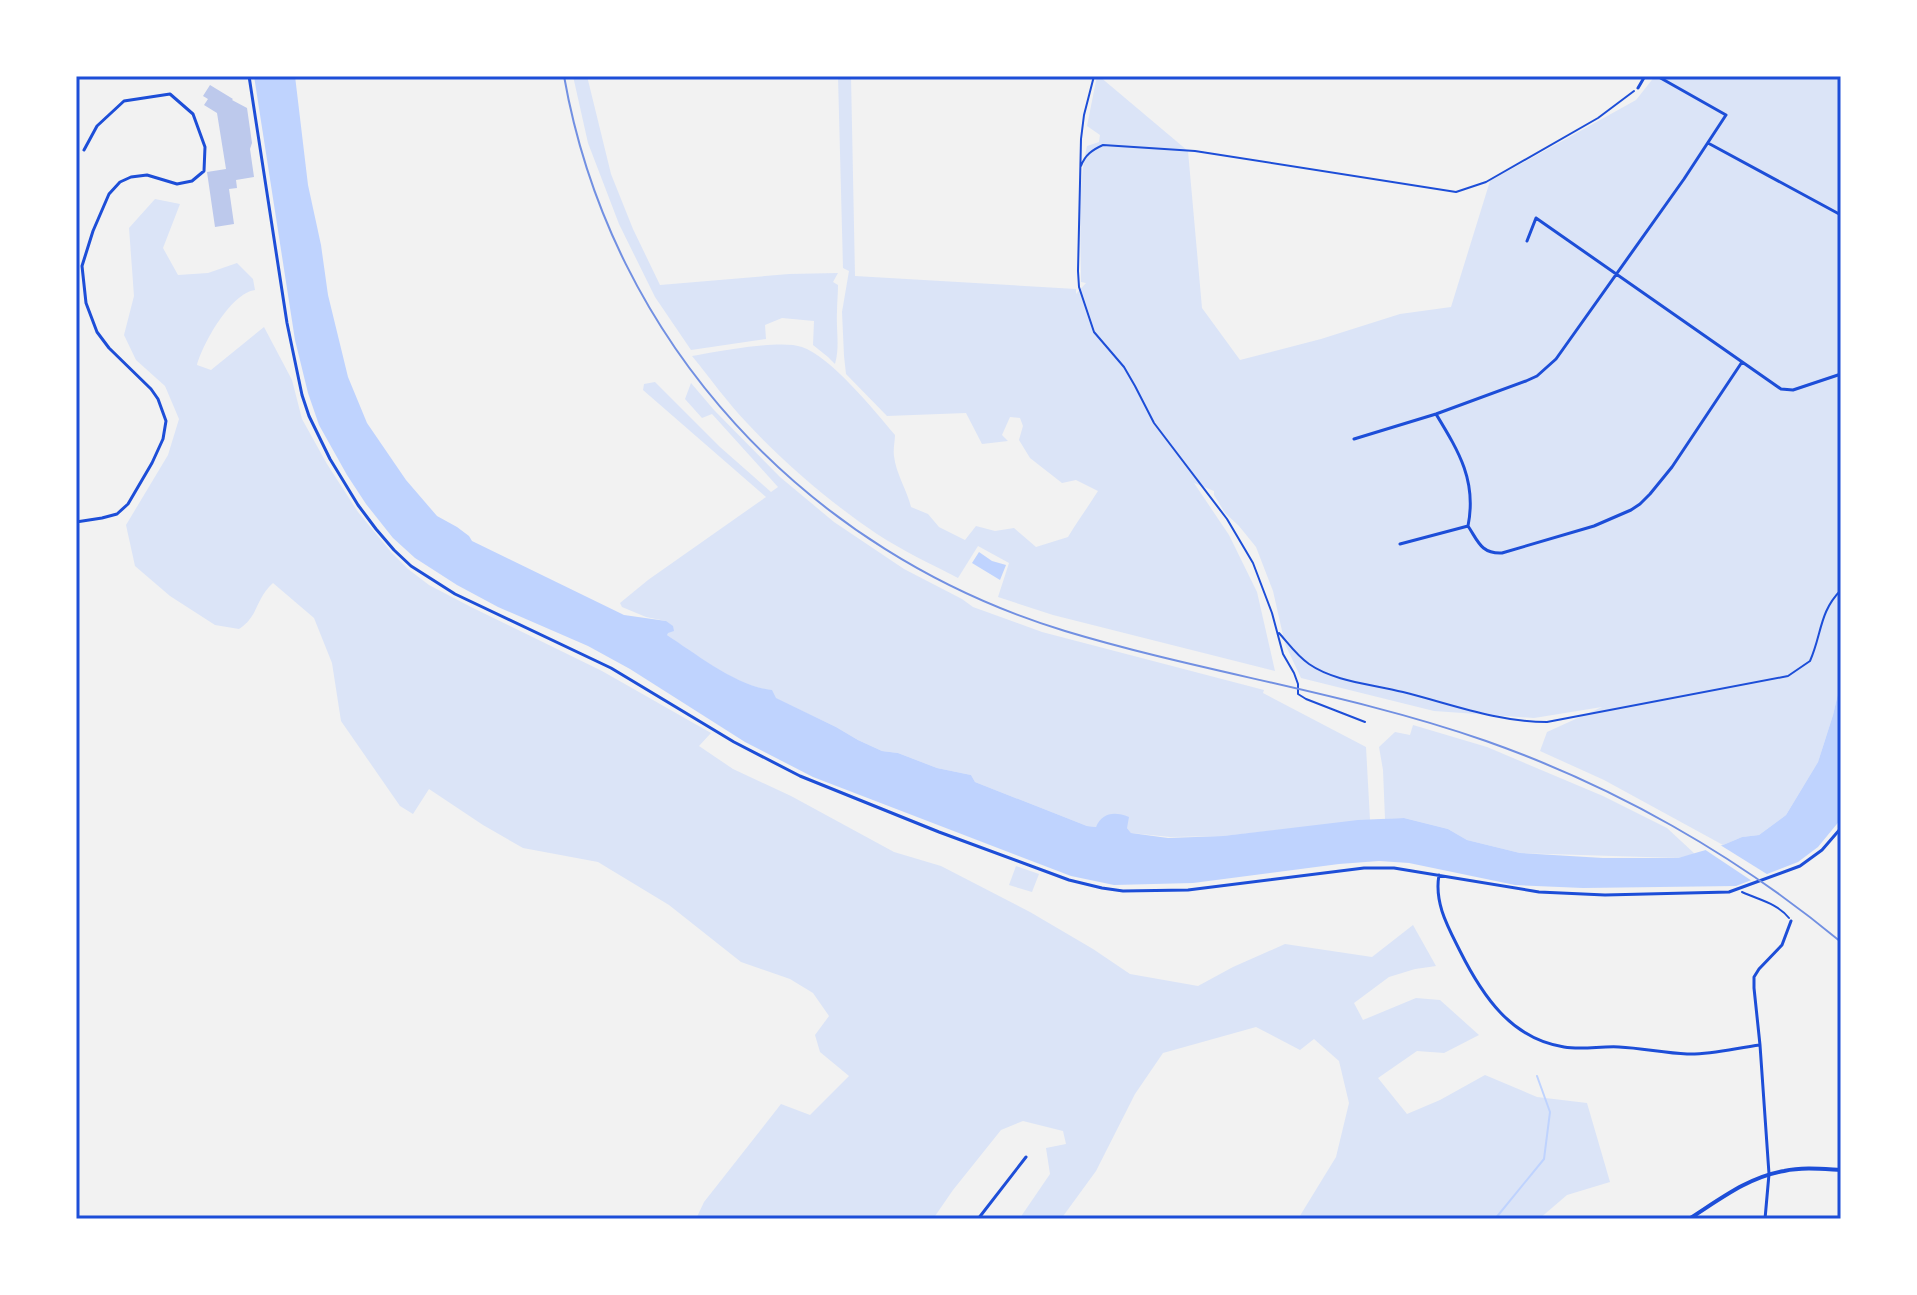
<svg xmlns="http://www.w3.org/2000/svg" width="1917" height="1295" font-family="Rubik,sans-serif">
	<style>
		.green { fill: #dbe4f7 }
		.water { fill: #bfd3fe }
		.pier { fill: #f2f2f2 }
		.lines { fill: none; stroke-linecap: round; stroke-linejoin: round }
		.stream { stroke: #bfd3fe; stroke-width: 2 }
		.building { fill: #bdc9ec }
		.path { stroke: #1d4ed8; stroke-width: 2 }
		.minor { stroke: #1d4ed8; stroke-width: 3 }
		.tertiary { stroke: #1d4ed8; stroke-width: 4 }
		.rail { stroke: #7290e2; stroke-width: 2 }
		.neatline { fill: none; stroke: #1d4ed8; stroke-width: 3 }
	</style>
	<rect width="100%" height="100%" fill="#f2f2f2"/>
	<path class="green" d="M573 76H587L611 174 633 229 660 285 789 274 838 273 833 282 838 285C838 294 837 303 837 312 836 329 840 347 835 364L828 357 813 345 814 321 782 318 765 325 766 339 691 350 655 297 619 224 588 143Z
		M838 76H851L855 276 1076 289V294L1086 283 1081 282C1081 240 1077 187 1087 146L1099 142 1100 135 1087 126 1097 76H1099L1188 151 1202 308 1240 360 1321 339 1400 314 1451 307 1490 181 1636 100 1655 76H1841V681L1833 715 1818 762 1786 815 1759 835 1742 837 1723 845 1604 780 1540 751 1547 732 1602 707 1534 718 1434 711 1301 678 1285 644 1273 591 1256 547 1239 526 1225 513 1214 495V491L1194 483 1229 535 1257 592 1275 671 1053 615 998 597 1009 563 978 546 958 578C931 564 903 551 877 534 831 503 784 463 747 423 727 402 710 378 692 356 716 352 780 339 802 347 830 356 875 411 895 435 895 441 893 449 894 456 896 474 907 490 911 507L928 514 939 527 965 540 976 526 995 531 1014 528 1036 547 1068 537C1077 522 1088 507 1098 491L1076 480 1062 483 1030 458 1019 440 1023 426 1020 418 1010 417 1002 435 1008 441 982 444 966 413 887 416 846 374 844 356 842 312 849 271 843 268Z
		M155 199 180 204 163 248 178 275 208 273 237 263 253 279 255 290C231 293 203 343 197 365L211 370 264 327 292 380 302 419 327 464 358 512 391 552 408 569 429 585 471 607 602 671 711 733 699 746 733 769 791 796 894 852 941 866 1030 912 1093 949 1130 974 1198 986 1233 967 1285 944 1372 957 1413 925 1436 966 1415 969 1389 977 1354 1003 1363 1020 1416 998 1440 1000 1479 1035 1444 1053 1417 1051 1378 1078 1407 1114 1440 1100 1485 1075 1537 1097 1587 1103 1610 1182 1567 1195 1539 1219H1298L1336 1157 1349 1103 1339 1061 1314 1039 1300 1050 1256 1027 1163 1053 1135 1094 1096 1171 1061 1219H1022V1215L1050 1174 1046 1148 1066 1144 1063 1131 1023 1121 1001 1130 953 1190 933 1219H696L704 1202 781 1104 810 1115 849 1076 820 1052 815 1035 829 1016 813 993 790 979 741 962 669 905 598 862 523 848 483 825 429 789 413 814 400 806 341 721 332 663 314 618 273 583C255 599 259 616 239 629L215 625 170 596 135 566 126 525 168 455 179 419 165 386 136 360 124 335 134 296 129 228Z
		M655 382 720 447 771 492 778 487 712 414 702 418 685 399 691 383 714 410 780 477 834 522 904 569 962 599 973 607 1042 632 1264 690 1263 693 1366 747 1370 820 1223 836 1170 837 1131 833 1127 828 1099 824 1096 827 1087 826 975 782 971 775 937 768 898 753 882 751 858 740 836 727 775 698 771 690C738 687 695 654 667 635L666 621 646 617 622 607 620 603 648 580 766 497 643 390 644 384Z
		M1413 725 1487 747 1603 796 1667 828 1695 854 1678 858 1520 853 1467 840 1448 829 1404 818 1385 819 1383 770 1379 747 1395 732 1410 735Z
		M1016 866 1039 874 1032 892 1009 885Z"/>
	<path class="water" d="M254 76H295L308 185 321 245 328 295 348 377 367 423 406 480 437 516 457 527 469 536 472 541 624 615 666 621 673 626 674 631 668 633 667 635C696 654 738 687 772 690L776 698 836 727 858 740 882 751 898 753 937 768 971 775 975 782 1087 826 1096 827C1102 813 1114 811 1129 817L1127 828 1131 833 1168 838 1223 836 1358 820 1404 818 1448 829 1467 840 1520 853 1603 858H1678L1723 845 1742 837 1759 835 1786 815 1818 762 1833 715 1841 681V819L1818 847 1798 862 1736 886 1583 888 1515 885 1409 863 1379 861 1339 864 1193 883 1114 885 1071 876 813 777 745 742 630 669 588 646 498 607 457 585 415 558 393 538 366 504 347 475 319 425 308 393 295 340Z
		M979 552 992 561 1006 565 1000 580 972 563Z"/>
	<path class="pier" d="M1717 843 1770 876 1755 883 1701 847Z"/>
	<g class="lines">
		<path class="stream" d="M1495 1219 1544 1159 1550 1112 1537 1076"/>
	</g>
	<path class="building" d="M210 85 233 99 232 100 247 108 252 143 250 149 254 177 236 180 237 188 229 189 234 224 215 227 207 172 226 169 217 113 204 105 208 99 203 96Z"/>
	<g class="lines">
		<path class="path" d="M1094 76 1084 115 1081 139 1078 271 1079 287 1094 332 1124 367 1135 386 1154 423 1227 519 1253 563 1272 613 1283 654 1294 673 1298 684V694L1306 699 1365 722
			M1081 166C1085 155 1092 150 1103 145L1195 151 1456 192 1486 182 1598 118 1634 91
			M1279 633C1288 643 1297 656 1309 664 1335 682 1372 684 1403 692 1451 704 1497 722 1547 722L1788 676 1810 661C1822 634 1819 612 1841 590
			M1742 892C1759 900 1777 903 1789 918"/>
		<path class="minor" d="M249 76 287 323 302 395 309 416 330 459 358 505 376 529 394 550 411 566 455 594 611 668 734 742 800 776 939 832 1069 880 1102 888 1123 891 1188 890 1364 868H1394L1539 892 1605 895 1729 892 1800 866 1822 850 1841 828
			M1638 88 1645 76
			M1708 143 1841 215
			M1527 241 1536 218 1781 389 1793 390 1841 374
			M1436 414C1459 452 1477 481 1468 526
			M1354 439 1436 414 1526 381 1537 376 1556 359 1684 179 1726 115 1657 76
			M76 522 102 518 117 514 128 504 152 463 163 439 166 421 158 399 151 389 109 348 97 332 86 303 82 266 93 231 109 194 120 182 131 177 147 175 177 184 192 181 204 171 205 147 193 114 170 94 124 101 97 126 84 150
			M1468 526C1478 541 1481 554 1502 553L1594 526 1631 510 1640 504 1650 494 1672 467 1742 362
			M1400 544 1468 526
			M1439 875C1434 903 1448 927 1460 951 1482 995 1511 1039 1564 1047 1582 1050 1601 1046 1619 1047 1642 1048 1664 1053 1687 1054 1711 1055 1736 1048 1760 1045
			M978 1219 1026 1157
			M1765 1219 1769 1174 1760 1045 1754 988V977L1759 969 1782 945 1791 921"/>
		<path class="tertiary" d="M1689 1219C1719 1200 1748 1177 1784 1171 1803 1167 1822 1169 1841 1170"/>
		<path class="rail" d="M564 76C611 343 808 553 1065 631 1204 673 1349 693 1486 741 1614 786 1736 855 1841 942"/>
	</g>
	<rect width="1917" height="1295" fill="none" stroke="#ffffff" stroke-width="156"/>
	<rect x="78" y="78" width="1761" height="1139" class="neatline"/>
</svg>
